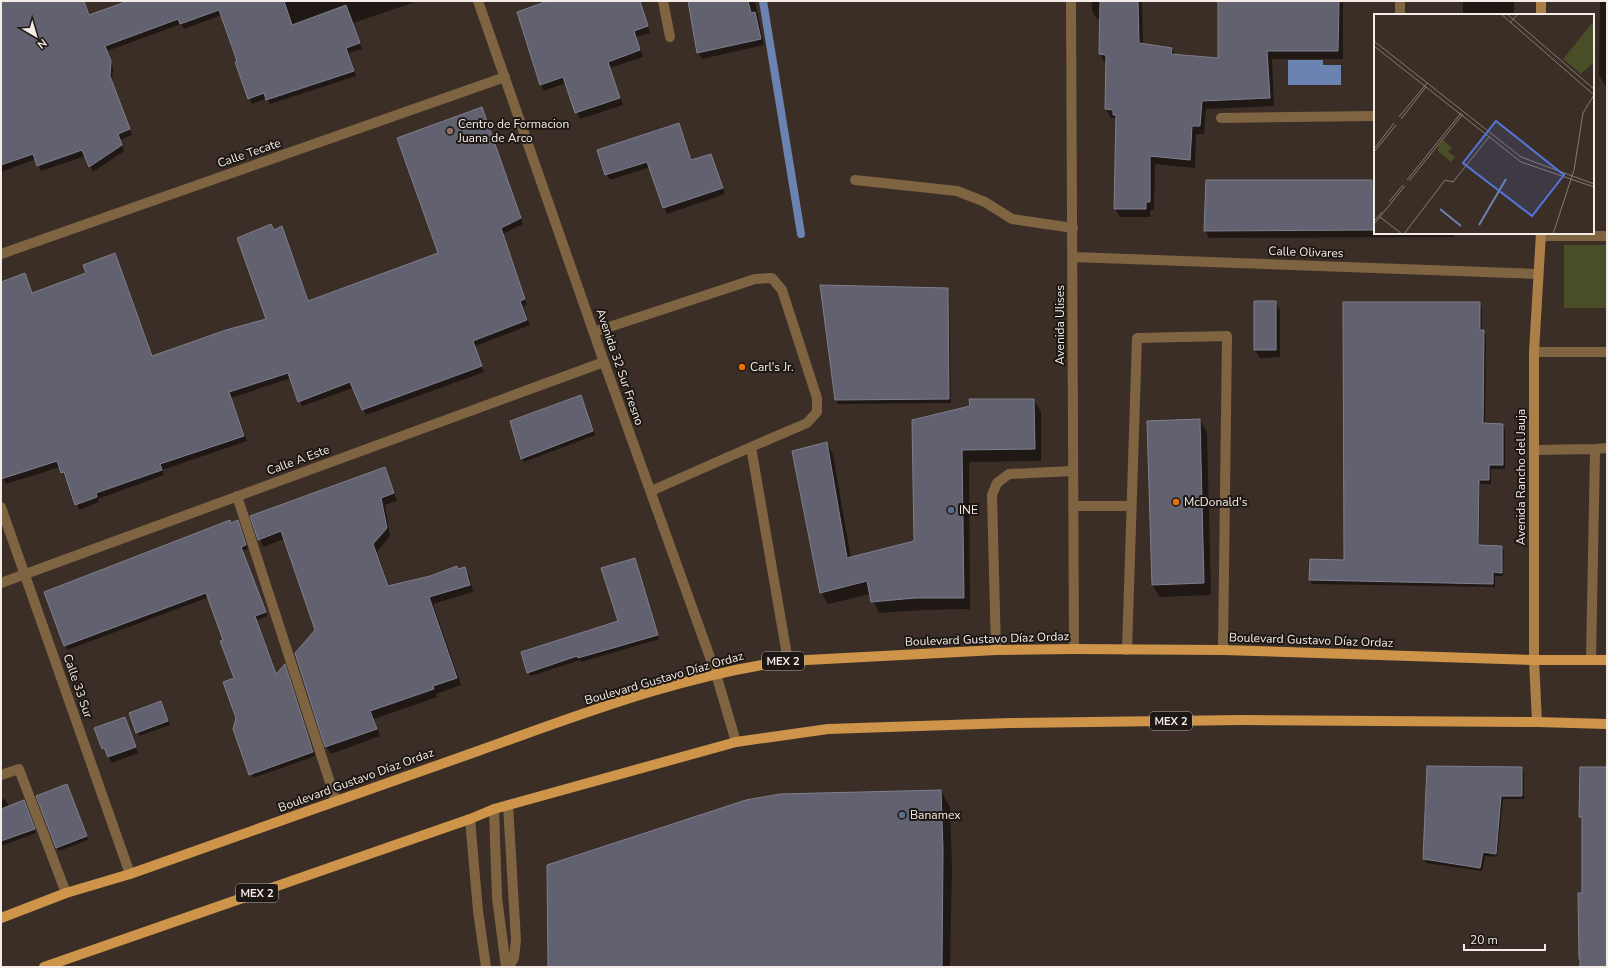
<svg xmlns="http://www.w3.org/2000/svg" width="1608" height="968" font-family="'Nunito Sans',sans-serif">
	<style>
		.green { fill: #4a4e26 }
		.water { fill: #6a83b0 }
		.shadow { fill: #0007 }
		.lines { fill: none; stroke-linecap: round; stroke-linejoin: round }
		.stream { stroke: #6a83b0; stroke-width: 8 }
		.building { fill: #616170; stroke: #7e7f8e }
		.lane { stroke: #7f6442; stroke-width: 10 }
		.street { stroke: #7f6442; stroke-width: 10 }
		.secondary { stroke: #ab7f47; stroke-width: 10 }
		.primary { stroke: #cd944a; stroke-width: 10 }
		.education-dot { fill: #8d6e63; stroke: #1e1814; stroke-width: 1.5 }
		.food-dot { fill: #e8710a; stroke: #1e1814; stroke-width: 1.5 }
		.service-dot { fill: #5c6f8a; stroke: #1e1814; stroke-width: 1.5 }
		.labels { text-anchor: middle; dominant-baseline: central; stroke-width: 4; stroke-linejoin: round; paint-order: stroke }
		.shield { fill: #1e1814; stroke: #b4aca8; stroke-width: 1 }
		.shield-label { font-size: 11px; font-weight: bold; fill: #f5ece7 }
		.poi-label { font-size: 12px; fill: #f5ece7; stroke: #1e1814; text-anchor: start }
		.street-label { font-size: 12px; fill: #f5ece7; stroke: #1e1814 }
		.inset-river { fill: none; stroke: #6a83b0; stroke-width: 2 }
		.inset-road { fill: none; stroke: #857a74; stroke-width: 1 }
		.view { fill: #5376dc; fill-opacity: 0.15; stroke: #5376dc; stroke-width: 2 }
		.inset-edge { fill: none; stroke: #f5ece7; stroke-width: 2 }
	</style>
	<rect width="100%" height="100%" fill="#3b2e27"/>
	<path class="green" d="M1564 245H1607V308H1564Z"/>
	<path class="water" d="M1288 60H1323V65H1341V85H1288Z"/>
	<path class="shadow" d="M1 1H84L90 16 130 1H215L219 11 247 1H418L353 23 362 49 349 53 356 76 270 104 267 98 252 104 249 99 236 62H238L222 15 184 29 181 24 107 51 113 68 112 83 132 135 120 140 124 151 93 172 85 156 41 171 36 159 1 172Z
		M551 1H640L650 33 636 37 643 57 610 68 623 105 580 119 566 83 544 91 540 84Z
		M689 1H755L764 45 702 59 698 53Z
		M1092 1H1142L1143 44 1172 49 1175 55 1219 59V1H1343V59H1272L1274 106 1206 109 1204 134H1196L1195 168 1155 164 1154 210H1150V217H1120L1115 209 1117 118H1111L1106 109 1107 62H1104L1100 53V19H1097L1092 11Z
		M1463 1H1514V15H1463Z
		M1600 1H1607V88L1599 75Z
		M484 114 523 224 503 234 527 305 523 306 530 325 475 346 484 372 366 415 353 388 302 406 291 378 231 398 247 441 162 470 164 475 98 499 99 502 79 510 67 477 65 478 60 467 6 484 1 474V289L27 280 33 294 88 274 115 254 153 357 268 320 274 231 284 233 309 302 439 254Z
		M679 124 692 161 711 155 725 194 667 214 650 167 610 180 606 174Z
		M1375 180V233H1454V237L1209 238 1205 230 1207 181Z
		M822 286 947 289 949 292 951 403 838 404 836 400Z
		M1275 302 1280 310V357L1260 358 1255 350Z
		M1480 303 1482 308V331L1486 335 1485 424 1503 425 1505 429V469H1491V484H1480L1479 546 1502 547 1504 551 1503 576H1495V587L1312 584 1310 580 1311 560 1345 561Z
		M581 396 595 435 524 462 522 458Z
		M1034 400 1041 412V461L969 462 970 609 922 610 879 613 870 594 828 604 821 592 827 443 833 455 851 558 915 542 913 421Z
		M1200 420 1207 432 1211 595 1160 597 1152 585Z
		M385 468 397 501 385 505 390 536 377 552 389 587 465 568 469 576 473 592 433 604 461 685 436 694 437 697 374 719 380 736 331 754 326 747 296 653 316 630 284 539 263 547 252 517Z
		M238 522 248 549 242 551 267 616 257 620 277 675 287 669 315 756 253 778 237 718 235 678 225 640 209 597 67 650 45 592Z
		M634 559 659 639 581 662 580 660 531 676 528 672 619 622Z
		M161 702 170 725 139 736 130 713Z
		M124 718 138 753 112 763 103 749 95 729Z
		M1522 768 1524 772V799H1503L1497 857 1485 856 1482 871 1426 863 1424 859Z
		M67 785 88 840 59 851 57 848Z
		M941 791 950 807 952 867 950 967H549Z
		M5 799 9 807 26 805 36 833 1 846V800Z"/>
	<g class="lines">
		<path class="stream" d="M763 1 801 234"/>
	</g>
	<path class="building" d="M1 1H84L89 15 128 1H284L292 25 346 5 360 43 346 48 354 71 266 100 264 93 248 99 235 62 237 61 219 10 180 24 178 19 105 46 111 61 110 76 130 129 118 134 122 145 89 167 82 150 37 166 33 154 1 165Z
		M548 1H640L648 26 634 31 640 50 608 62 620 98 575 113 563 77 540 85 517 12Z
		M688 1H748L751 13 755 12 761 39 697 53Z
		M1100 1H1138L1139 43 1172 48 1171 54 1218 58V1H1339L1338 51H1267L1270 98 1202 101 1200 126H1192L1190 160 1150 156V202H1146V209H1114L1116 115H1113V110L1105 109 1106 55 1099 54Z
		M482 107 521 218 501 228 525 299 520 301 527 320 473 341 482 366 362 410 350 382 298 402 288 373 229 392 244 436 160 464 162 470 96 493 97 497 75 505 64 472 61 473 57 461 1 479V282L25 273 32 293 86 273 83 265 115 253 152 356 226 330 266 319 237 238 271 224 274 230 282 226 308 301 438 253 397 138Z
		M679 123 691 160 711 154 723 188 663 208 647 162 605 175 597 150Z
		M1206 180H1372V188H1375V230L1204 231Z
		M820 285 948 288 949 399 835 400Z
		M1254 301H1276V350H1254Z
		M1343 302H1480V330H1484L1483 423 1503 424V465H1489V480H1479L1478 545 1502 546V573L1493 572V584L1309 580 1310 559 1344 560Z
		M581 395 593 431 521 459 510 421Z
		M969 399H1034L1035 449 962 450 964 598H915L871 602 867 581 820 593 792 451 827 442 847 558 914 541 912 420 970 406Z
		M1200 419 1204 583 1152 585 1147 421Z
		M385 467 394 493 381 498 387 528 373 544 388 586 430 576 457 566 458 569 465 567 470 585 429 597 457 678 433 686 434 689 370 711 377 729 325 747 295 653 315 630 281 531 258 540 250 516Z
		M230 520 231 523 238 520 246 545 241 547 266 612 255 616 276 674 285 664 313 752 249 775 233 729 236 718 223 682 234 678 220 641 223 640 206 593 64 646 44 592Z
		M635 558 658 635 578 658 577 656 527 673 521 652 618 621 601 568Z
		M161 701 168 721 136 733 129 713Z
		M125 717 136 747 108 757 104 748 102 749 94 728Z
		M1427 766 1522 767V796H1501L1496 854 1483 852 1480 868 1423 859Z
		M1580 767H1607V967H1580V959H1579L1578 893H1582V817H1579Z
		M67 784 87 836 56 848 36 796Z
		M941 790 943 850 942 967H548L547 865 746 800 780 794Z
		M24 800 35 829 1 841V809Z"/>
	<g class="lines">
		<path class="lane" d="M855 180 957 191 985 202 1012 219 1073 228
			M1541 236H1607
			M594 332 755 279 772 278 782 290 817 398V412L807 423 751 447
			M1534 352H1607
			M1534 450 1595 449
			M651 491 751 447 788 661
			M237 496 336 801
			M1074 506H1131
			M996 650 992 495 997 483 1009 474 1073 471
			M1127 650 1137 338 1227 336 1223 650
			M1591 660 1595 449 1607 448
			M1 775 19 769 66 893
			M508 805 516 940 514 958 509 967
			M494 809 497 898 506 967
			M470 819 478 911 486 967"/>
		<path class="street" d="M478 1 604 362 716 674 736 742
			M663 1 670 37
			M1071 1 1074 649
			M1400 1V15
			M1221 118 1375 116
			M1 254 505 77
			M1073 257 1538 274
			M1 507 130 874
			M1 583 604 362"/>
		<path class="secondary" d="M1541 1V15
			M1537 722 1534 660V352L1541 233"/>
		<path class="primary" d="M1 918 66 893 130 874C246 833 362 792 478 751 579 715 682 675 788 661L996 650 1074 649 1223 650 1534 660H1607
			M44 967 470 819 494 809 736 742 828 729 1010 723 1242 720 1537 722 1607 724"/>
	</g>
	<circle class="education-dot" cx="450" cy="131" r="4"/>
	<g class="food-dot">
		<circle cx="742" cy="367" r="4"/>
		<circle cx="1176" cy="502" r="4"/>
	</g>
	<g class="service-dot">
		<circle cx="951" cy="510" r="4"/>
		<circle cx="902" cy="815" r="4"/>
	</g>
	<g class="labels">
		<g class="shield">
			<rect x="762" y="652" width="42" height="18" rx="3"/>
			<rect x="1150" y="712" width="42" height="18" rx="3"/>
			<rect x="236" y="884" width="42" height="18" rx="3"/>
		</g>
		<g class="shield-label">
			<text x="783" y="661">MEX 2</text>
			<text x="1171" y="721">MEX 2</text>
			<text x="257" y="893">MEX 2</text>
		</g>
		<g class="poi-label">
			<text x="458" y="124">Centro de Formacion<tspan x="458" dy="14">Juana de Arco</tspan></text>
			<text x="750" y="367">Carl's Jr.</text>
			<text x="1184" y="502">McDonald's</text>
			<text x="959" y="510">INE</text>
			<text x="910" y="815">Banamex</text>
		</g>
		<g class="street-label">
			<text transform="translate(249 153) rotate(-19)">Calle Tecate</text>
			<text transform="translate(1306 252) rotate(2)">Calle Olivares</text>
			<text transform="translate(1060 325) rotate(-90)">Avenida Ulises</text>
			<text transform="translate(620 367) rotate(71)">Avenida 32 Sur Fresno</text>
			<text transform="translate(298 460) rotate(-20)">Calle A Este</text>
			<text transform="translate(1521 477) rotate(-90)">Avenida Rancho del Jauja</text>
			<text transform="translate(987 639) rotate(-2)">Boulevard Gustavo Díaz Ordaz</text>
			<text transform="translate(1311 640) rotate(2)">Boulevard Gustavo Díaz Ordaz</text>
			<text transform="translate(664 678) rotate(-16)">Boulevard Gustavo Díaz Ordaz</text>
			<text transform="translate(78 686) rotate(71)">Calle 33 Sur</text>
			<text transform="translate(356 780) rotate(-20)">Boulevard Gustavo Díaz Ordaz</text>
		</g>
	</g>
	<g transform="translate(1374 14)">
		<rect width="220" height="220" fill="#3b2e27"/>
		<path d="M220 7V48L207 60 189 45ZM69 126 78 134 74 138 81 143 77 148 64 137V132Z" fill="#4a4e26"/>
		<path class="inset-river" d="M66 195 87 212M105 211 132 165"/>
		<path class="inset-road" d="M127 0 220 81M133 0 220 75M136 9 144 0M0 27 147 143 220 170M0 32 147 148 220 173M25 103 53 69M27 105 52 73M0 135 20 109M0 138 22 111M33 166 87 99M35 167 89 100M15 188 29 171M6 203 28 220M0 207 8 198M0 210 31 172M30 220 71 166 79 168 115 123M179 220 200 156 209 99 220 81"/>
		<path class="view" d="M122 107 190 161 158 202 89 149Z"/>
		<rect width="220" height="220" class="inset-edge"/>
	</g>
	<rect width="1608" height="968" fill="none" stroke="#f5ece7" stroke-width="4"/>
	<g transform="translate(36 36) rotate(142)" stroke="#1e1814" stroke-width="3" paint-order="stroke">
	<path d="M0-3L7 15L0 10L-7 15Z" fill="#f5ece7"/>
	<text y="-6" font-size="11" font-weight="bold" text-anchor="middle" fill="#f5ece7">N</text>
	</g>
	<path d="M1464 944v6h81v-6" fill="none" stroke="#f5ece7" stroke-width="2"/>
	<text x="1470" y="944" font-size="12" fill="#f5ece7" stroke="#1e1814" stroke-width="3" paint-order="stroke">20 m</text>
</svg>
